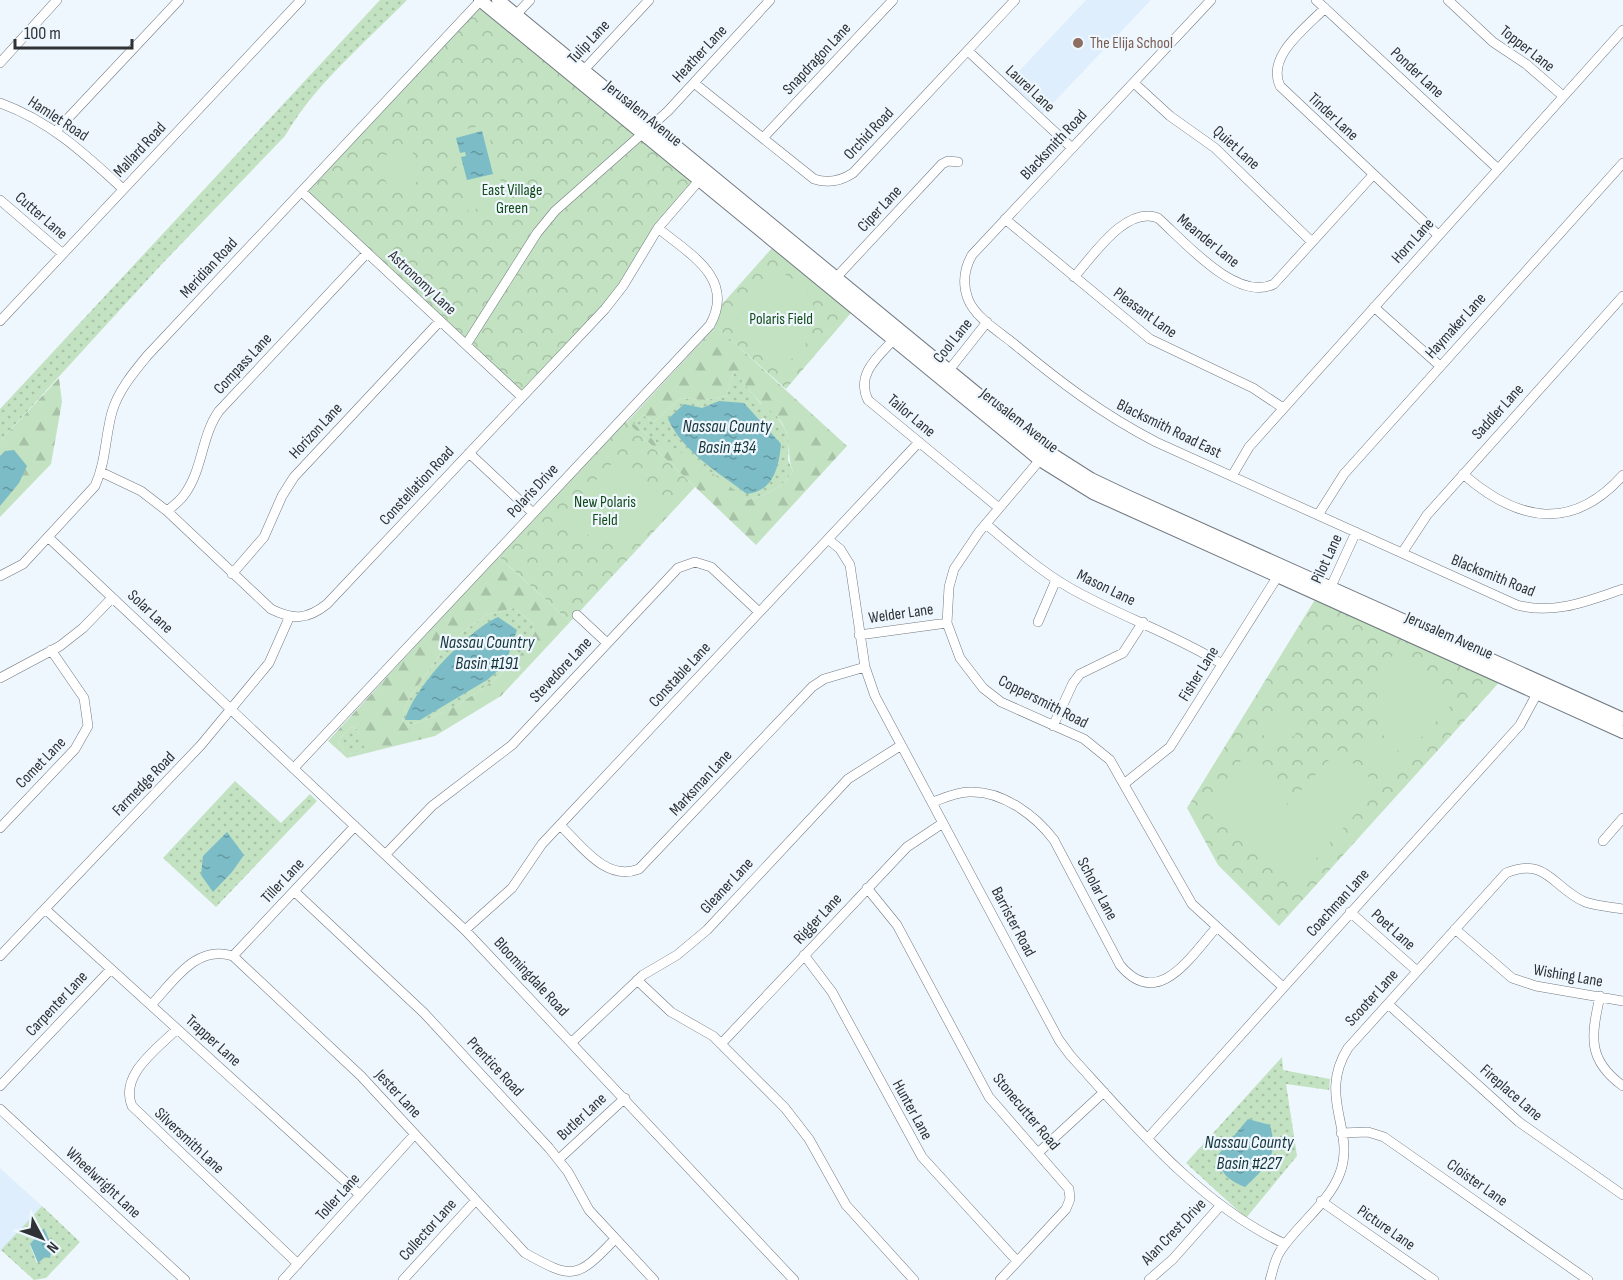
<svg xmlns="http://www.w3.org/2000/svg" width="1623" height="1280" font-family="'Sofia Sans Condensed',sans-serif">
	<style>
		.built { fill: #dfeefc }
		.grass { fill: url(#grass-dots); fill-rule: evenodd }
		.forest { fill: url(#forest-firs); fill-rule: evenodd }
		.park { fill: url(#park-crowns) }
		.pitch { fill: #c2e2c1 }
		.water { fill: url(#water-ripples) }
		.lines { fill: none; stroke-linecap: round; stroke-linejoin: round }
		.street-casing { stroke: #727981; stroke-width: 10 }
		.secondary-casing { stroke: #727981; stroke-width: 14 }
		.street { stroke: #fff; stroke-width: 9 }
		.secondary { stroke: #fff; stroke-width: 12 }
		.education-dot { fill: #8d6e63; stroke: #eff7fe; stroke-width: 2 }
		.labels { text-anchor: middle; dominant-baseline: central; stroke-width: 4.5; stroke-linejoin: round; paint-order: stroke }
		.street-label { font-size: 16px; fill: #2f3336; stroke: #eff7fe }
		.education-label { font-size: 16px; fill: #785e54; stroke: #eff7fe; text-anchor: start }
		.park-label { font-size: 16px; fill: #134b19; stroke: #eff7fe }
		.water-label { font-size: 18px; font-style: italic; fill: #15363b; stroke: #eff7fe }
	</style>
	<defs>
		<pattern id="grass-dots" width="8" height="8" patternUnits="userSpaceOnUse" patternTransform="scale(1.5)"><rect width="8" height="8" fill="#c2e2c1"/><path d="M2 2h.1M6 6h.1" fill="none" stroke="#a7c2a6" stroke-width="1.8" stroke-linecap="round"/></pattern>
		<pattern id="forest-firs" width="22" height="20" patternUnits="userSpaceOnUse" patternTransform="scale(1.5)"><rect width="22" height="20" fill="#c2e2c1"/><path d="M5 1l3.5 6h-7zM16 11l3.5 6h-7z" fill="#a7c2a6"/></pattern>
		<pattern id="park-crowns" width="20" height="18" patternUnits="userSpaceOnUse" patternTransform="scale(1.5)"><rect width="20" height="18" fill="#c2e2c1"/><path d="M2 6a3 3 0 1 1 6 0M12 15a3 3 0 1 1 6 0" fill="none" stroke="#a7c2a6"/></pattern>
		<pattern id="water-ripples" width="26" height="14" patternUnits="userSpaceOnUse" patternTransform="scale(1.5)"><rect width="26" height="14" fill="#7bbcc6"/><path d="M2 4q2-2 4 0t4 0M15 11q2-2 4 0t4 0" fill="none" stroke="#6599a2"/></pattern>
	</defs>
	<rect width="100%" height="100%" fill="#eff7fe"/>
	<path class="built" d="M1086 0H1151L1039 118 1005 86Z
		M0 1168 42 1206 0 1252Z"/>
	<path class="grass" d="M380 0H407C365 43 315 84 285 136L161 265 0 441V409Z
		M734 371 760 403 773 410 785 429 789 440 788 460 793 471C782 489 767 494 748 500L656 442 634 424 643 415 654 422 681 398 705 400 726 396Z
		M514 608 534 624C537 661 440 722 407 725L402 720 408 700 447 644 486 615Z
		M351 727 357 729 367 745 360 752 347 754 338 743 340 738Z
		M235 781 281 823 310 794 317 801 216 907 163 858Z
		M1282 1057 1283 1070 1330 1079 1329 1090 1286 1084 1297 1156 1246 1218 1186 1163Z
		M42 1206 80 1242 46 1278 34 1280 1 1250ZM47 1236 45 1257 37 1263 30 1245 34 1239Z"/>
	<path class="forest" d="M716 326 847 446 756 545 627 422ZM734 371C742 381 750 391 758 400 769 413 778 411 786 431 791 444 787 458 793 471 782 489 767 494 748 500L690 457 662 442H656L634 424 643 415 654 422 681 398 705 400 726 396Z
		M59 378 62 402 51 464 0 517V441Z
		M498 556 570 622 501 696 435 736 347 758 328 741ZM514 608 534 624C537 661 440 722 407 725L402 720 408 700 447 644 486 615ZM351 727 357 729 366 745 360 752 347 754 338 743 340 738Z"/>
	<path class="park" d="M481 0 701 176 644 244 622 286 521 397 302 192Z
		M772 248 851 313 786 389 711 322 716 311Z
		M624 419 695 487 570 622 497 555Z
		M1319 593 1504 677 1279 926 1218 865 1187 808Z"/>
	<path class="pitch" d="M486 124 506 201 468 211 448 134Z
		M411 147 422 180 389 191 378 158Z
		M781 272 806 287 817 315 805 345 787 364 737 319 738 313Z
		M617 458 623 459 674 506 639 543C601 547 591 539 563 515Z
		M1395 653 1457 699 1404 756 1385 739 1376 717 1378 678 1382 667Z
		M1281 703 1305 720 1294 736 1275 741 1261 734Z
		M1370 738 1399 763 1388 775 1359 750Z
		M1338 750 1380 787 1294 883 1260 852 1203 810 1247 753C1268 766 1286 781 1287 806Z"/>
	<path class="water" d="M482 131 493 174 467 180 461 157 466 156 465 152 460 153 456 138Z
		M719 401 744 403 781 444C779 466 774 491 747 494 718 472 684 453 668 419L684 404 702 408Z
		M14 450 27 466 19 483 0 506V456L5 451Z
		M498 617 517 630 505 665 487 680 420 720H405C415 686 466 632 498 617Z
		M227 832 244 855 232 872 213 892 201 875 203 856Z
		M1248 1119 1270 1125C1279 1157 1267 1166 1245 1187 1228 1180 1221 1174 1217 1156Z
		M44 1228 52 1246 50 1258 45 1257 38 1263 30 1244Z"/>
	<g class="lines">
		<defs>
			<path id="street" d="M1211 0 972 255C964 269 962 283 968 299 975 317 998 331 1013 343 1060 382 1102 414 1156 442L1517 605C1555 615 1587 601 1623 589
				M1316 0 1497 168
				M1448 0 1493 42 1526 64 1563 96
				M1325 8C1306 28 1266 56 1280 86L1438 235
				M513 18 530 0
				M968 51 1072 148
				M0 63 57 0
				M581 73 649 0
				M694 83 814 179C829 184 841 181 853 173L1015 0
				M1134 83 1170 116 1215 148 1312 242
				M0 103C50 121 85 154 123 189
				M56 131 179 0
				M763 138 893 0
				M302 192 522 397
				M0 200 63 254
				M1005 219 1150 339 1253 388 1283 408
				M1074 277C1093 256 1126 205 1158 218 1184 241 1237 303 1274 284L1373 175
				M832 282 942 164 948 161 958 162
				M1374 307 1440 366
				M0 321 301 0
				M897 336C880 355 855 373 868 400L999 508
				M466 345 537 233 555 211 668 111 770 0
				M946 374 987 322
				M469 453 533 513
				M1044 455 979 532 954 569 949 587 947 623 960 658 983 688 1001 702 1084 739 1110 760 1192 904 1283 987
				M101 472 141 491 167 511 271 609C293 620 307 620 327 604L605 309 623 286 658 228 703 176
				M1463 474C1518 522 1572 532 1623 475
				M1232 476 1249 447 1623 30
				M167 511C173 506 180 501 184 495 203 470 201 436 219 411L367 253
				M1318 515 1344 474 1623 163
				M986 524C1013 547 1039 570 1070 588 1119 616 1174 634 1222 664
				M48 537 465 930 794 1280
				M829 540 840 549 850 565 865 667 875 696 1059 1040 1070 1055C1134 1125 1199 1204 1285 1244
				M1402 553 1427 515 1623 296
				M232 574 264 537 282 496 294 477 440 321
				M0 576 23 564 95 486C106 462 105 437 112 412 118 391 133 373 147 356L481 0
				M1328 593 1356 532
				M577 615 607 643
				M1038 622 1056 580
				M859 635 947 623
				M0 678 60 646 83 628 112 598
				M1053 726 1073 683 1080 674 1123 653 1143 622
				M294 768 710 325C736 278 689 254 658 228
				M1124 784 1170 747 1281 571
				M933 802C944 798 957 792 969 792 1002 790 1036 816 1054 840L1120 965C1158 1011 1191 956 1216 928
				M560 825C582 846 606 882 639 869L812 687 824 679 865 667
				M0 828 75 749 88 726 84 698 51 650
				M1603 841 1623 818
				M386 854 432 806 512 745 678 568 695 562 711 567 759 612
				M867 888 897 925 989 1097 1069 1189 1070 1199 1066 1209 1000 1280
				M294 891 424 1013 549 1148 568 1172 589 1210 654 1280
				M45 909 360 1195
				M1350 912 1417 971
				M1455 929 1512 978 1536 986 1623 1001
				M465 930 512 888 542 844 919 442
				M804 955 832 992 922 1157 1017 1261
				M0 956 201 745 269 663 289 618
				M233 956 355 826
				M637 980 671 1012 713 1036 785 1108 809 1139 846 1205 914 1280
				M1600 996C1591 1037 1587 1060 1623 1086
				M1388 1004 1519 1122 1623 1195
				M151 1005C174 981 196 944 233 956L361 1076 525 1253C573 1280 577 1279 615 1239
				M177 1029C157 1049 119 1075 132 1106L298 1264
				M572 1042 643 975 677 955 707 930 848 779 900 746
				M721 1044 907 847 943 823
				M0 1086 111 969
				M0 1109 185 1280
				M1341 1133 1368 1132 1384 1137 1588 1280
				M1148 1138 1520 725 1540 688
				M1039 1152 1104 1092
				M559 1159 625 1098
				M1321 1201 1434 1280
				M283 1280 415 1134
				M403 1280 476 1200
				M1149 1280 1173 1259 1221 1205
				M1270 1280C1273 1270 1275 1258 1281 1250 1298 1224 1329 1203 1340 1173 1356 1130 1317 1097 1348 1048L1506 873C1546 856 1553 888 1585 902 1597 906 1611 907 1623 909"/>
			<path id="secondary" d="M480 0 1040 460 1093 493 1122 506 1623 732
				M498 0 1047 451 1091 479 1129 497 1623 719"/>
		</defs>
		<use href="#street" class="street-casing"/>
		<use href="#secondary" class="secondary-casing"/>
		<use href="#street" class="street"/>
		<use href="#secondary" class="secondary"/>
	</g>
	<circle class="education-dot" cx="1078" cy="43" r="6"/>
	<g class="labels">
		<g class="street-label">
			<text transform="translate(589 42) rotate(-47)">Tulip Lane</text>
			<text transform="translate(1527 49) rotate(38)">Topper Lane</text>
			<text transform="translate(700 54) rotate(-47)">Heather Lane</text>
			<text transform="translate(817 59) rotate(-47)">Snapdragon Lane</text>
			<text transform="translate(1417 73) rotate(43)">Ponder Lane</text>
			<text transform="translate(1030 89) rotate(43)">Laurel Lane</text>
			<text transform="translate(643 114) rotate(39)">Jerusalem Avenue</text>
			<text transform="translate(1333 117) rotate(43)">Tinder Lane</text>
			<text transform="translate(58 119) rotate(33)">Hamlet Road</text>
			<text transform="translate(869 134) rotate(-47)">Orchid Road</text>
			<text transform="translate(1054 145) rotate(-47)">Blacksmith Road</text>
			<text transform="translate(1236 148) rotate(42)">Quiet Lane</text>
			<text transform="translate(140 150) rotate(-47)">Mallard Road</text>
			<text transform="translate(880 209) rotate(-47)">Ciper Lane</text>
			<text transform="translate(41 216) rotate(41)">Cutter Lane</text>
			<text transform="translate(1208 241) rotate(39)">Meander Lane</text>
			<text transform="translate(1413 241) rotate(-48)">Horn Lane</text>
			<text transform="translate(209 268) rotate(-47)">Meridian Road</text>
			<text transform="translate(422 283) rotate(43)">Astronomy Lane</text>
			<text transform="translate(1145 313) rotate(36)">Pleasant Lane</text>
			<text transform="translate(1456 326) rotate(-48)">Haymaker Lane</text>
			<text transform="translate(953 341) rotate(-51)">Cool Lane</text>
			<text transform="translate(243 364) rotate(-47)">Compass Lane</text>
			<text transform="translate(1498 412) rotate(-48)">Saddler Lane</text>
			<text transform="translate(911 416) rotate(40)">Tailor Lane</text>
			<text transform="translate(1019 421) rotate(38)">Jerusalem Avenue</text>
			<text transform="translate(1169 429) rotate(26)">Blacksmith Road East</text>
			<text transform="translate(316 431) rotate(-47)">Horizon Lane</text>
			<text transform="translate(417 486) rotate(-47)">Constellation Road</text>
			<text transform="translate(533 491) rotate(-47)">Polaris Drive</text>
			<text transform="translate(1327 559) rotate(-65)">Pilot Lane</text>
			<text transform="translate(1493 576) rotate(22)">Blacksmith Road</text>
			<text transform="translate(1106 588) rotate(26)">Mason Lane</text>
			<text transform="translate(150 612) rotate(43)">Solar Lane</text>
			<text transform="translate(901 614) rotate(-8)">Welder Lane</text>
			<text transform="translate(1449 636) rotate(24)">Jerusalem Avenue</text>
			<text transform="translate(561 670) rotate(-47)">Stevedore Lane</text>
			<text transform="translate(1199 674) rotate(-58)">Fisher Lane</text>
			<text transform="translate(680 675) rotate(-47)">Constable Lane</text>
			<text transform="translate(1043 702) rotate(27)">Coppersmith Road</text>
			<text transform="translate(41 763) rotate(-46)">Comet Lane</text>
			<text transform="translate(701 783) rotate(-47)">Marksman Lane</text>
			<text transform="translate(144 784) rotate(-46)">Farmedge Road</text>
			<text transform="translate(283 881) rotate(-47)">Tiller Lane</text>
			<text transform="translate(727 886) rotate(-47)">Gleaner Lane</text>
			<text transform="translate(1097 889) rotate(62)">Scholar Lane</text>
			<text transform="translate(1338 903) rotate(-48)">Coachman Lane</text>
			<text transform="translate(818 919) rotate(-47)">Rigger Lane</text>
			<text transform="translate(1013 922) rotate(62)">Barrister Road</text>
			<text transform="translate(1393 930) rotate(42)">Poet Lane</text>
			<text transform="translate(1568 976) rotate(10)">Wishing Lane</text>
			<text transform="translate(531 977) rotate(47)">Bloomingdale Road</text>
			<text transform="translate(1372 998) rotate(-48)">Scooter Lane</text>
			<text transform="translate(57 1004) rotate(-47)">Carpenter Lane</text>
			<text transform="translate(213 1041) rotate(42)">Trapper Lane</text>
			<text transform="translate(495 1067) rotate(47)">Prentice Road</text>
			<text transform="translate(1511 1093) rotate(41)">Fireplace Lane</text>
			<text transform="translate(398 1094) rotate(47)">Jester Lane</text>
			<text transform="translate(912 1110) rotate(61)">Hunter Lane</text>
			<text transform="translate(1026 1112) rotate(50)">Stonecutter Road</text>
			<text transform="translate(582 1117) rotate(-43)">Butler Lane</text>
			<text transform="translate(189 1141) rotate(43)">Silversmith Lane</text>
			<text transform="translate(103 1183) rotate(43)">Wheelwright Lane</text>
			<text transform="translate(1477 1183) rotate(35)">Cloister Lane</text>
			<text transform="translate(338 1197) rotate(-48)">Toller Lane</text>
			<text transform="translate(1386 1228) rotate(35)">Picture Lane</text>
			<text transform="translate(428 1230) rotate(-48)">Collector Lane</text>
			<text transform="translate(1174 1232) rotate(-46)">Alan Crest Drive</text>
		</g>
		<g class="education-label">
			<text x="1090" y="43">The Elija School</text>
		</g>
		<g class="park-label">
			<text x="512" y="190">East Village<tspan x="512" dy="18">Green</tspan></text>
			<text x="781" y="319">Polaris Field</text>
			<text x="605" y="502">New Polaris<tspan x="605" dy="18">Field</tspan></text>
		</g>
		<g class="water-label">
			<text x="727" y="426">Nassau County<tspan x="727" dy="21">Basin #34</tspan></text>
			<text x="487" y="642">Nassau Country<tspan x="487" dy="21">Basin #191</tspan></text>
			<text x="1249" y="1142">Nassau County<tspan x="1249" dy="21">Basin #227</tspan></text>
		</g>
	</g>
	<g transform="translate(42 1238) rotate(131)" stroke="#eff7fe" stroke-width="4.5" paint-order="stroke">
	<path d="M0-4.5L10 22L0 15L-10 22Z" fill="#2f3336"/>
	<text y="-9" font-size="16" font-weight="bold" text-anchor="middle" fill="#2f3336">N</text>
	</g>
	<path d="M15 39v9h117v-9" fill="none" stroke="#2f3336" stroke-width="3"/>
	<text x="24" y="39" font-size="18" fill="#2f3336" stroke="#eff7fe" stroke-width="4.5" paint-order="stroke">100 m</text>
</svg>
